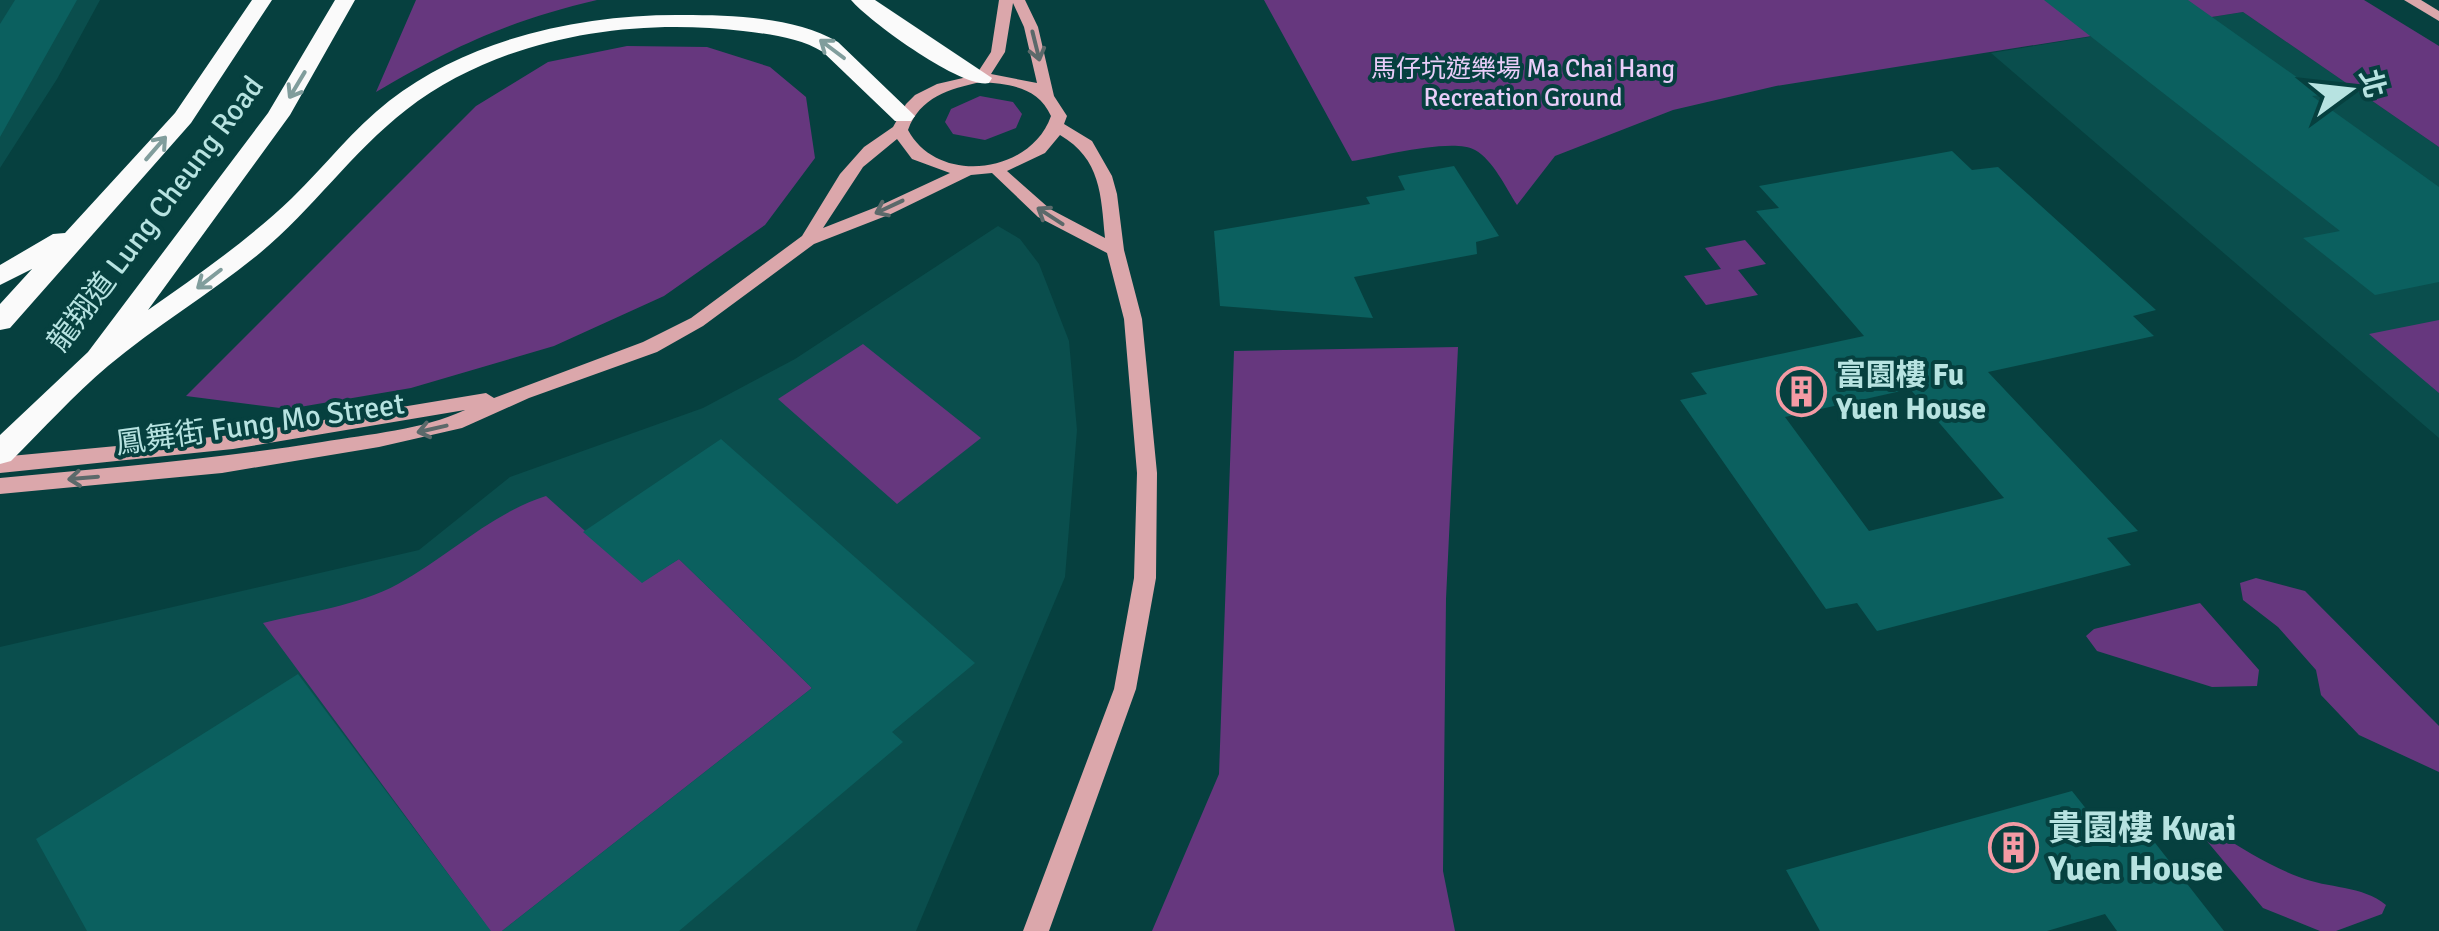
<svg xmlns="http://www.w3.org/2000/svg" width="2439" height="931" font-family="Signika,'Noto Sans TC',sans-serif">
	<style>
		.built { fill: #0a4e4d }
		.green { fill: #66377e }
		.building { fill: #0b605f; fill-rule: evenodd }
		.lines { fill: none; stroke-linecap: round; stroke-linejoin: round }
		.secondary { fill: #dba7ab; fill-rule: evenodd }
		.highway { fill: #fafafa; fill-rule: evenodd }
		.oneway { stroke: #5b696a }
		.oneway2 { stroke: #809d9c }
		.labels { text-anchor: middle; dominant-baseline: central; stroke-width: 8; stroke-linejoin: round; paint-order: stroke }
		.far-park-label { font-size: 25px; fill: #e9cdf9; stroke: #06403f }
		.street-label { font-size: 30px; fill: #b7e3e1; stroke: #06403f }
		.poi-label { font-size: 30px; font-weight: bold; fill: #b7e3e1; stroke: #06403f; text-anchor: start }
		.near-poi-label { font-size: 35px; font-weight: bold; fill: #b7e3e1; stroke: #06403f; text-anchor: start }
	</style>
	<rect width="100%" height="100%" fill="#06403f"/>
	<path class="built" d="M0 0H100L57 79 0 168Z
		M2243 12 2439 147V438L1991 53Z
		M998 226 1020 239 1039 264 1069 341 1077 430 1065 577 916 931H0V647L419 550 510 477 703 408 795 359Z"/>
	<path class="green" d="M416 0H597C508 21 454 46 376 92Z
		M1264 0H2364L2439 46V147L2243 12 1776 86 1673 110 1555 156 1517 205C1506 188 1493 160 1475 150 1453 137 1378 157 1352 161Z
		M627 46 707 47 770 67 806 97 815 158 765 225 664 296 554 346 411 388 288 409 186 396 476 106 548 62Z
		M980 96 1013 102 1022 114 1016 128 985 140 953 134 945 122 951 109Z
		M1745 240 1766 264 1738 270 1758 295 1706 305 1684 276 1721 269 1705 248Z
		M2439 320V393L2369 334Z
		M863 344 981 438 897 504 778 399Z
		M1458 347 1446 599 1443 871 1455 931H1152L1219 774 1234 351Z
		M546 496 642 582 679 559 812 688 502 931H480L486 925 263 623C307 612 358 606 398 584 449 556 490 514 546 496Z
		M2256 578 2305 591 2439 726V772L2359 735 2321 695 2316 670 2278 627 2243 600 2240 583Z
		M2200 603 2259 670 2257 686 2212 687 2097 651 2086 636 2094 629Z
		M2217 833C2243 849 2270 866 2299 877 2329 889 2362 885 2386 905L2382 914 2336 931H2320L2263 908 2201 834Z"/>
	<path class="building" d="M15 0H77L0 137V24Z
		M2044 0H2188L2322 95 2312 96 2439 187V282L2375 295 2303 238 2340 231Z
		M1952 151 1972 170 1998 167 2156 310 2133 316 2154 336 1988 372 2138 531 2107 538 2131 565 1877 631 1857 603 1826 609 1680 400 1707 394 1691 373 1864 336 1756 211 1779 208 1759 186ZM1910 389 2004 498 1869 531 1785 417Z
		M1454 166 1499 236 1476 242 1477 254 1354 277 1373 318 1220 306 1214 231 1370 204 1366 197 1405 190 1398 176Z
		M721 439 975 663 892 732 903 742 679 931H502L812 688 679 559 642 583 583 532Z
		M298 674 491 931H87L36 839Z
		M2072 791 2099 825 2134 816 2224 931H2117L2105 914 2047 931H1820L1786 870Z"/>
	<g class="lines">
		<path class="secondary" d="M999 0H1025L1038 27 1054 96 1067 116 1064 124 1092 141 1112 176 1117 194 1124 250 1142 319 1157 473 1156 578 1136 689 1049 931H1023L1114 689 1134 578 1137 473 1124 319 1107 253 1038 217 992 173 971 175 891 214 814 244 703 326 657 352 529 398 462 428 379 447 222 473 0 494V478C108 468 215 459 322 442 369 434 422 430 465 410L233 449 0 473V457L233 435 486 393 494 398 643 342 691 318 802 236 840 174 864 147 893 127 906 104 915 95 937 84 976 75 991 52ZM1013 3 1024 27 1037 83 991 74 1005 52ZM981 82C1010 84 1038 87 1051 116 1031 174 938 186 908 130 920 97 949 89 981 82ZM1060 135C1101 159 1101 195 1105 238L1050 209 1007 171 1045 153ZM897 139 912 159 950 173 879 206 823 228 863 167Z
			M2404 0H2421L2439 11V21Z"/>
		<path class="highway" d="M252 0H272L191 123 10 328 0 330V304L32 269 0 285V265L53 234 65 233 175 113Z
			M335 0H355L290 115 148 310C198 275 248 240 292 198 325 166 353 129 389 101 470 38 582 14 683 15 732 15 795 17 838 42L915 116 911 121H895L823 52C800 38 770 34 743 31 628 17 499 38 406 110 352 152 312 210 260 253 211 293 156 326 108 366 74 395 43 429 11 461L0 464V435L88 352 268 113Z
			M851 0H875L992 78 989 83C962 89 870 22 851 0Z"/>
	</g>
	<defs><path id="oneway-shaft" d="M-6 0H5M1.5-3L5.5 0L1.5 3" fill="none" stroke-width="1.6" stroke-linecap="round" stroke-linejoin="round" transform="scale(2.5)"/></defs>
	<g class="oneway">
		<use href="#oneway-shaft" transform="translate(1036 46) rotate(76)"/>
		<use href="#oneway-shaft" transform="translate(889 207) rotate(155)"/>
		<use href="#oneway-shaft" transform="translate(1050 216) rotate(-147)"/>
		<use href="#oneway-shaft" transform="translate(432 429) rotate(167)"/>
		<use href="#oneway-shaft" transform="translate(83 478) rotate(175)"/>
	</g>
	<g class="oneway2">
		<use href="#oneway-shaft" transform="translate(832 49) rotate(-143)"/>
		<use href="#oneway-shaft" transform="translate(297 85) rotate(121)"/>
		<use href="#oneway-shaft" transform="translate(156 148) rotate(-49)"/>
		<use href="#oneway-shaft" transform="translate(209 279) rotate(142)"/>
	</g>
	<defs>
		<symbol id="building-ring" viewBox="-11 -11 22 22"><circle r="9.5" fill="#06403f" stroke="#f49aa4" stroke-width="1.5"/><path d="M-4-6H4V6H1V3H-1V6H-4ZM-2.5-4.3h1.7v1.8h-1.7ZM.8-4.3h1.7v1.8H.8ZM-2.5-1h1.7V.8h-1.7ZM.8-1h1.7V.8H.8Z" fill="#f49aa4"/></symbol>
	</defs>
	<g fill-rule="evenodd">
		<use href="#building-ring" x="1774" y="364" width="55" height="55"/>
		<use href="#building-ring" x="1986" y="820" width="55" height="55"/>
	</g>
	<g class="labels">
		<g class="far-park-label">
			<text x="1523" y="68">馬仔坑遊樂場 Ma Chai Hang<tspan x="1523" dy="29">Recreation Ground</tspan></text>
		</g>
		<g class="street-label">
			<text transform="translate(156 214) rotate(-53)">龍翔道 Lung Cheung Road</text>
			<text transform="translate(260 424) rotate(-8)">鳳舞街 Fung Mo Street</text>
		</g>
		<g class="poi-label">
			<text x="1836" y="375">富園樓 Fu<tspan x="1836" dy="34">Yuen House</tspan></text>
		</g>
		<g class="near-poi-label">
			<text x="2048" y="828">貴園樓 Kwai<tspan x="2048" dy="40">Yuen House</tspan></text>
		</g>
	</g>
	<g transform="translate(2349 90) rotate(75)" stroke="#06403f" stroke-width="8" paint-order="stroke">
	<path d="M0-8L18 38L0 25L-18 38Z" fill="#b7e3e1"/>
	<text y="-15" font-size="28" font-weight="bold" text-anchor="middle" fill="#b7e3e1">北</text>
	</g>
</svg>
